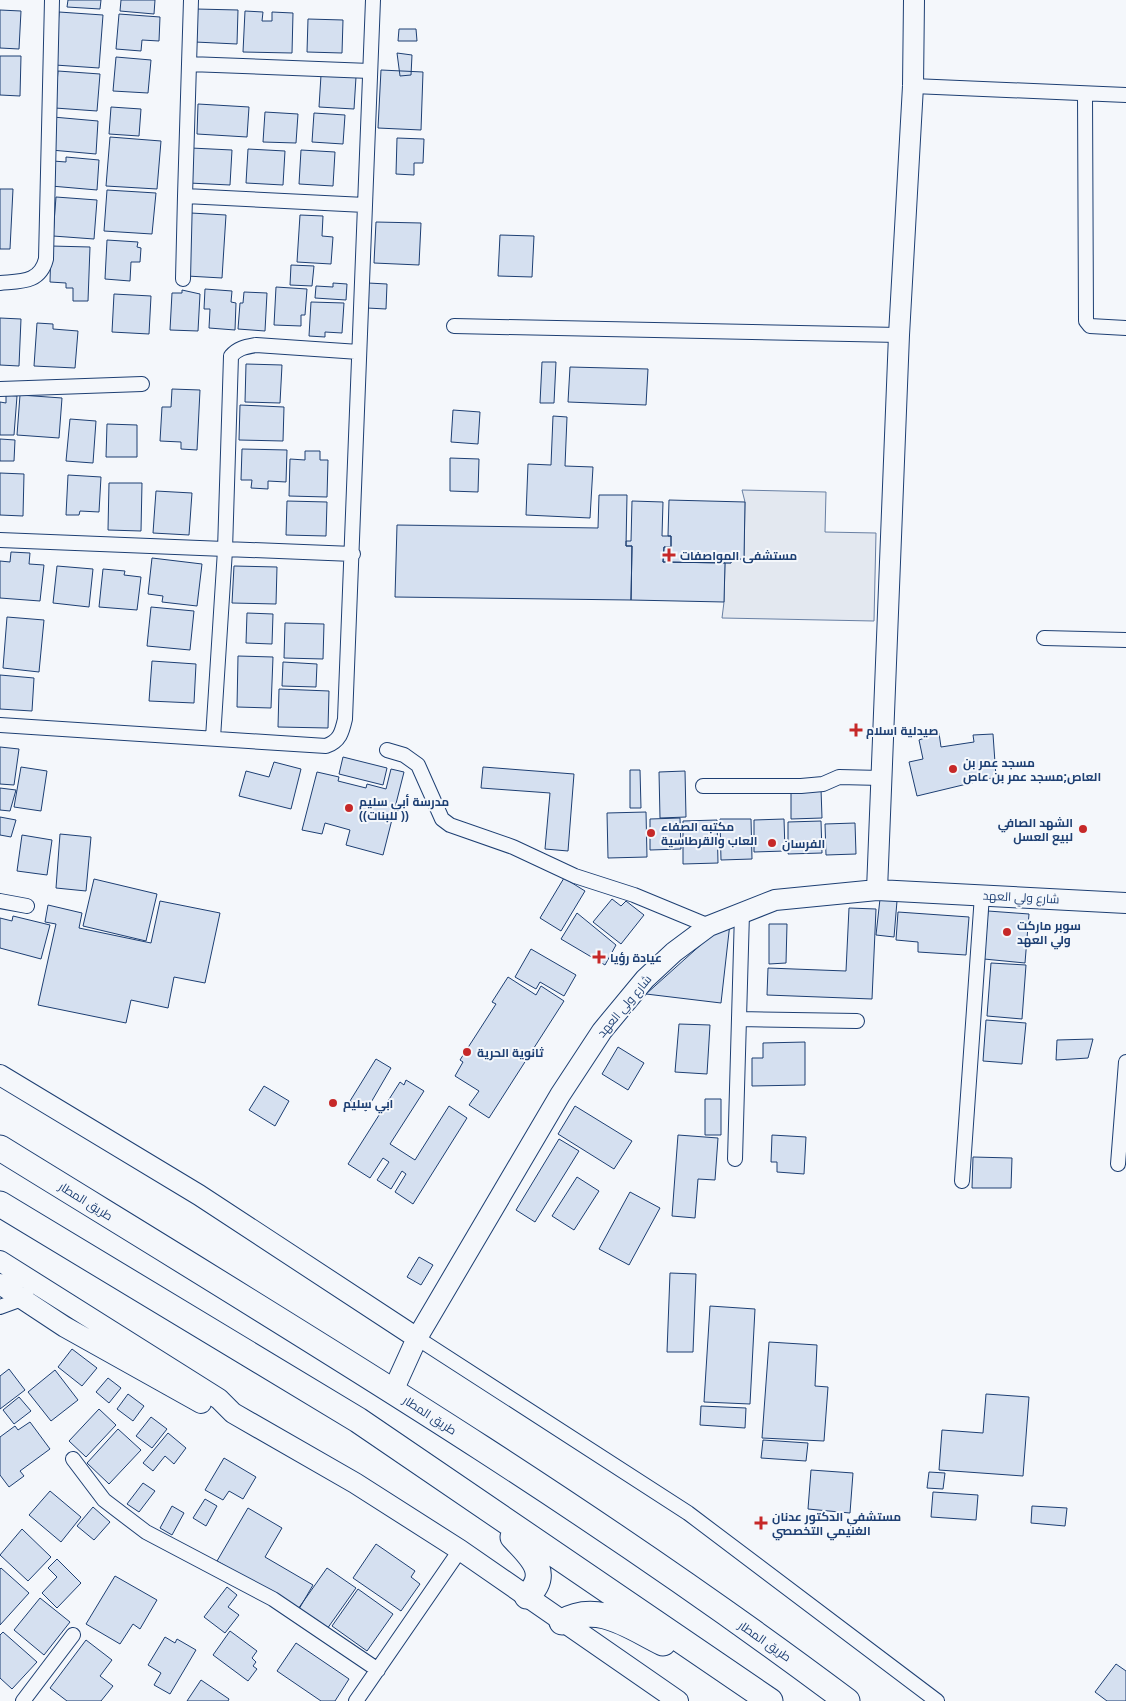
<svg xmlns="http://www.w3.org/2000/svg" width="1126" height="1701" font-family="'Noto Sans',Cairo,sans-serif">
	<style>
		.parking { fill: #e3e8f0; stroke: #687fa3 }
		.building { fill: #d5e0f0; stroke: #1d3f73 }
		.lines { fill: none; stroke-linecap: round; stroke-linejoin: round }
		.street-casing { stroke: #1d3f73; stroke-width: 16 }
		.secondary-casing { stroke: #1d3f73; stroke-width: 22 }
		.highway-casing { stroke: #1d3f73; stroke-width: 27 }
		.street { stroke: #f4f7fb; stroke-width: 14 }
		.secondary { stroke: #f4f7fb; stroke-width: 20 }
		.highway { stroke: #f4f7fb; stroke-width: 25 }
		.poi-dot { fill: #c62828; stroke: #f4f7fb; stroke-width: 2 }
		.labels { text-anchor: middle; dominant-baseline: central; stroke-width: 4; stroke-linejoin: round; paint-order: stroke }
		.poi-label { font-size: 12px; font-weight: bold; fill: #1d3f73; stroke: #f4f7fb; text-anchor: start }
		.street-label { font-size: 12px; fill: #1d3f73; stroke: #f4f7fb }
	</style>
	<rect width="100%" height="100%" fill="#f4f7fb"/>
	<path class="parking" d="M742 490 826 492 825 532 876 533 874 621 722 618 724 602 725 563H731V559H744L745 502Z"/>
	<path class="building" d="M68 0H101L100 9 67 7Z
		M121 0H155L154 14 120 11Z
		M196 9 238 10 237 44 195 42Z
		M0 10 21 11 19 49 0 48Z
		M245 11 263 12 262 21H272V12L293 13 292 53 243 52Z
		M59 12 103 15 99 68 55 65Z
		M119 14 160 17 159 41 142 40 141 51 116 49Z
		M308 19 343 20 342 53 307 52Z
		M399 29H416L417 41H398Z
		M397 53 412 55 411 75 400 76Z
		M0 56H21L20 96 0 95Z
		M116 57 151 60 148 93 113 91Z
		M381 70 423 72 421 130 378 128Z
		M58 71 100 74 97 111 55 108Z
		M321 75 356 77 354 109 319 107Z
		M198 104 249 107 247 137 197 134Z
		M111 107 141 109 139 136 109 134Z
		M265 112 298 114 296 143 263 142Z
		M314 113 345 115 343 144 312 142Z
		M53 117 98 121 96 154 51 150Z
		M110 137 161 141 157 189 106 186Z
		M397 138 424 139 423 163H414V175L396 174Z
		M191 148 232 150 230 185 189 183Z
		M248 149 285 151 283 185 246 183Z
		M301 150 335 152 333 186 299 184Z
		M66 157 99 160 97 190 51 186 53 161 66 162Z
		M0 189H13L10 249H0Z
		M107 190 156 193 152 234 104 231Z
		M56 197 97 200 94 239 53 236Z
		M191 213 226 215 222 278 187 276Z
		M300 215 323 216 322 236 333 237 331 264 297 262Z
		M376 222 421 223 419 265 374 263Z
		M500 235 534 236 532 277 498 276Z
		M107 240 138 242 137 247 141 248 140 262H131L130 281 105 279Z
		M51 246 90 247 88 301H73V288H66V283L50 282Z
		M291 265 314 266 312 286 290 285Z
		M333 283 347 284 346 300 315 298 316 286 333 287Z
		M368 283 387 284 386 309 367 308Z
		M276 287 307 289 305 315H301V326L274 325Z
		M205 289 232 291 231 302 236 303 235 330 209 328 210 309H204Z
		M182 290 200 294 198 331 170 330 172 293H182Z
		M244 292 267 293 265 331 238 329 240 303H243Z
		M114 294 151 296 149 334 112 332Z
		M311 302 344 303 342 333 325 332V337L309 336Z
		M0 318 21 319 19 366 0 365Z
		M37 323 53 324V329L78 331 75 368 34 366Z
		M542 362H556L554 403H540Z
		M246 364 282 365 280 403 245 402Z
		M570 367 648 369 646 405 568 402Z
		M172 389 200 390 197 450 181 449V442L160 441 162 407H171Z
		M6 395 17 396 14 435H0V402L6 403Z
		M20 395 62 398 59 438 17 435Z
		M240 405 284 407 283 441 239 440Z
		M453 410 480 412 478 444 451 442Z
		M553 416 567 417 565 466 593 467 590 518 526 515 528 464 551 465Z
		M70 419 96 421 93 463 66 461Z
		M107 424 137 425V457H106Z
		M0 439 15 440 14 461H0Z
		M242 449 287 450 286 482 268 481V489L251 488 252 480H241Z
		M305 451H320V460H328L327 497 289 496 290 459 305 460Z
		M450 458 479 459 478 492 450 491Z
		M0 473 24 474 23 516 0 515Z
		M68 475 101 477 99 512 80 511 79 515H66Z
		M109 483H142L141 531 108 530Z
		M156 491 192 493 189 535 153 533Z
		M599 495H627L626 546H632L631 600 395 597 397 525 598 528Z
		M669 500 745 502 744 559H731V563L663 562 664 547H671V536H668Z
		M287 501 327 502 326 536 286 535Z
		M632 501 663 502 662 536H671V547H664L663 562 725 563 724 602 631 600 632 546H626V541H631Z
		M11 552 30 553 29 564 44 565 40 601 0 598V561L10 562Z
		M152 558 202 564 197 606 162 602 163 596 148 594Z
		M57 566 93 569 89 607 53 603Z
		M234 566 277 567 276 604 232 603Z
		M103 569 125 571 124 575 141 577 137 610 99 607Z
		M151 607 194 611 190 650 147 646Z
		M247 613 273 614 272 644 246 643Z
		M7 617 44 620 39 672 3 668Z
		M285 623 324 624 323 659 284 658Z
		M238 656 273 657 271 708 237 707Z
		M152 661 196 664 194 703 149 701Z
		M283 662 317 664 316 687 282 686Z
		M0 675 34 678 32 711 0 709Z
		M279 689 329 691 328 728 278 727Z
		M939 733 941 747 974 742 973 735 993 734 996 777 917 796 909 762 923 759 919 740Z
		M0 747 19 749 14 785 0 784Z
		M343 757 387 768 383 785 339 774Z
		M274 762 301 769 291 809 239 796 246 771 269 777Z
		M21 767 47 771 41 811 14 807Z
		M483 767 574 774 568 851 545 849 550 793 481 788Z
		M391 769 404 772 383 855 346 845 350 830 325 823 322 834 302 830 317 772 339 777 338 781 366 788 367 784 386 789Z
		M630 770H640L641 808H630Z
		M685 771 686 817 660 818 659 772Z
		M0 788 16 790 10 811 0 810Z
		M821 789 822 818 791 819V790Z
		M646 812 647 857 608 858 607 813Z
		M0 817 16 820 11 837 0 835Z
		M680 818 681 849 650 850V819Z
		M720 819H751L752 859 721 860Z
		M784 819 785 851 754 852V820Z
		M717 820 718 863 683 864V821Z
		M821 821 822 853 788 854V822Z
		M855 823 856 854 826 855 825 824Z
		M60 834 91 837 86 891 56 888Z
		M22 835 52 840 47 875 17 871Z
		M564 878 585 891 561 931 540 918Z
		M94 879 157 894 146 941 83 926Z
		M612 899 621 906 626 901 644 915 621 944 593 922Z
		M880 899 897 901 894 937 876 935Z
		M160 901 220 913 205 983 174 977 168 1008 131 1000 126 1023 38 1005 56 924 45 922 48 905 82 913 79 928 151 943Z
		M849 908 876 909 872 999 767 995 768 968 846 971Z
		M988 911 1029 914 1025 963 984 959Z
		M898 912 969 917 966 955 918 952V942L896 940Z
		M577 913 616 945 605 965 561 939Z
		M13 916 50 925 41 959 0 948V918L12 921Z
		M730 923 721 1003 646 994 724 924Z
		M769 924H787L786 963 769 964Z
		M531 949 576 975 564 996 540 982 536 989 515 977Z
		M991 963 1026 965 1022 1019 987 1016Z
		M508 977 536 995 541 986 564 1001 489 1118 469 1105 479 1091 455 1076 463 1062 460 1060 496 1004 492 1002Z
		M986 1020 1026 1023 1022 1064 983 1061Z
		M679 1024 710 1025 707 1074 675 1072Z
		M1093 1039 1088 1058 1056 1060 1057 1040Z
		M805 1042V1085L752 1086V1058H763V1043Z
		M618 1047 644 1063 628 1090 602 1074Z
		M376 1059 391 1068 366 1111 350 1101Z
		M406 1080 424 1091 390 1144 415 1160 449 1106 467 1118 413 1204 395 1192 406 1174 402 1171 391 1189 377 1180 389 1162 383 1158 370 1178 348 1164 400 1082 404 1085Z
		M264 1086 289 1101 275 1126 249 1110Z
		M705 1099H721V1135H705Z
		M575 1106 632 1141 614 1169 558 1134Z
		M678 1135 718 1138 715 1180 698 1179 695 1218 672 1216Z
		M772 1135 806 1137 804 1174 777 1172V1162H771Z
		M559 1139 579 1151 535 1222 516 1210Z
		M973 1157 1012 1158 1011 1188H972Z
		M577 1177 599 1191 574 1230 552 1216Z
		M630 1192 660 1208 629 1265 599 1249Z
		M419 1257 433 1265 421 1285 407 1277Z
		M670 1273 696 1274 693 1352H667Z
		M710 1306 755 1309 750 1404 704 1402Z
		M769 1342 817 1345 815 1386 828 1387 824 1441 762 1438Z
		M72 1349 97 1368 82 1386 58 1367Z
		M9 1369 25 1390 0 1409V1376Z
		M55 1370 78 1400 51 1421 28 1392Z
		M108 1378 121 1388 109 1403 96 1392Z
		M128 1394 144 1406 133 1421 117 1409Z
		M986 1394 1029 1397 1023 1476 939 1470 942 1430 983 1433Z
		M19 1397 31 1411 14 1424 3 1410Z
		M701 1406 746 1408 745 1428 700 1425Z
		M99 1409 116 1425 86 1457 69 1441Z
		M151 1417 167 1429 152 1448 136 1436Z
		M30 1422 50 1449 20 1471 24 1476 9 1487 0 1475V1437L15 1426 18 1430Z
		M118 1429 141 1450 109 1484 87 1463Z
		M168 1433 186 1448 174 1464 165 1456 153 1471 143 1463Z
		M763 1440 808 1443 806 1461 761 1458Z
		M224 1458 256 1477 243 1499 229 1491 223 1500 205 1490Z
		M811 1470 853 1473 850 1513 808 1509Z
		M929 1472 945 1473 943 1489 927 1488Z
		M143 1483 155 1491 139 1512 127 1504Z
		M50 1491 81 1517 61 1542 29 1515Z
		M933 1492 978 1495 976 1520 931 1517Z
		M205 1499 217 1506 206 1526 193 1518Z
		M172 1506 184 1513 172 1535 160 1528Z
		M1032 1506 1067 1508 1065 1526 1031 1523Z
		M93 1507 110 1522 94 1540 77 1526Z
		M248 1508 282 1528 265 1557 313 1585 299 1609 217 1561Z
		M22 1529 51 1557 28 1581 0 1555Z
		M376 1544 415 1571 411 1577 420 1584 401 1611 353 1578Z
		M57 1559 81 1583 57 1608 42 1593 57 1577 48 1568Z
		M1 1568 29 1593 0 1625V1569Z
		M327 1568 356 1588 327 1629 298 1609Z
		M115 1576 157 1600 140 1629 133 1624 120 1644 86 1624Z
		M227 1587 237 1595 228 1607 239 1615 225 1633 204 1617Z
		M358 1589 393 1614 367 1651 332 1626Z
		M40 1598 70 1622 44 1655 14 1630Z
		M230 1631 257 1651 252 1658 256 1662 253 1666 257 1669 248 1681 213 1655Z
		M3 1632 37 1662 12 1689 0 1678V1635Z
		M165 1637 175 1643 177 1639 196 1650 170 1694 154 1685 161 1673 148 1665Z
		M86 1640 112 1660 100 1676 113 1686 101 1701H67L50 1688Z
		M296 1643 349 1679 335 1701H321L277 1671Z
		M1116 1664 1126 1671V1701H1107L1095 1692Z
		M201 1680 229 1699 228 1701H187Z"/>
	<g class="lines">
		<defs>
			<path id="street" d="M191 0 189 64 370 71
				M189 64 185 196 365 205
				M913 86 1126 95
				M1085 94 1086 321 1090 326 1126 328
				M183 279 185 196
				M0 283C21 281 40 283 46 259L52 0
				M454 326 899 335
				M0 389 142 384
				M0 540 353 554
				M1044 638 1126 640
				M0 725 326 746C340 741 342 732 345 719L373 0
				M213 738 225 550 231 356C238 348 245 347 256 345L359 352
				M387 750 404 755 418 765 442 819 450 825 513 847 575 876 634 895 709 926
				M703 786H801L823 784 839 777 881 778
				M0 901 27 906
				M739 1019 857 1021
				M735 1159 742 913
				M1118 1164 1126 1062
				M962 1181 982 895
				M0 1307 22 1299 26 1294
				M417 1338 688 1513 937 1701
				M73 1459 104 1500 146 1532 273 1599 378 1670
				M23 1701 73 1635
				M356 1701 460 1550"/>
			<path id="secondary" d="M877 890 899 335 913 86 914 0
				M0 1075 199 1195 417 1338
				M0 1261 219 1399 233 1413 355 1483 460 1550 678 1701
				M0 1284 65 1327 201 1403
				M393 1391 417 1338 560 1095 602 1031 645 979 674 952 709 926 775 900 877 890 1126 903"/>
			<path id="highway" d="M0 1148C287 1325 577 1498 847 1701
				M0 1204 358 1420 770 1701
				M513 1537C530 1555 552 1573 527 1596
				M562 1622C598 1601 630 1627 663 1643"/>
		</defs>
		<use href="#street" class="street-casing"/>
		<use href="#secondary" class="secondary-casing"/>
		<use href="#highway" class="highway-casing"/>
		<use href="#street" class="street"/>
		<use href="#secondary" class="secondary"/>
		<use href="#highway" class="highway"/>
	</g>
	<g class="poi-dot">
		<path d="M666.5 547.5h5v5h5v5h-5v5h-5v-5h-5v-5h5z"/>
		<path d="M853.5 722.5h5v5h5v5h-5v5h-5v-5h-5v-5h5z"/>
		<circle cx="953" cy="769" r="5"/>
		<circle cx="349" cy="808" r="5"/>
		<circle cx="1083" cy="829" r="5"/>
		<circle cx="651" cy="833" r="5"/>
		<circle cx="772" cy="843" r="5"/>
		<circle cx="1007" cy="932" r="5"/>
		<path d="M596.5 949.5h5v5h5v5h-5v5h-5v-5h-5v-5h5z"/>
		<circle cx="467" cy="1052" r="5"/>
		<circle cx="333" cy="1103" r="5"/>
		<path d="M758.5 1515.5h5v5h5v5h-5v5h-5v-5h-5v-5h5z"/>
	</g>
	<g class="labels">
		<g class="poi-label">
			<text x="680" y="555">مستشفى المواصفات</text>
			<text x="866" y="730">صيدلية اسلام</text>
			<text x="963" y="762">مسجد عمر بن<tspan x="963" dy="14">العاص;مسجد عمر بن عاص</tspan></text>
			<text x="359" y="801">مدرسة أبي سليم<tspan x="359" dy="14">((للبنات ))</tspan></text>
			<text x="1073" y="822" text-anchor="end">الشهد الصافي<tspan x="1073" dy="14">لبيع العسل</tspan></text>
			<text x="661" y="826">مكتبه الصفاء<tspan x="661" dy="14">العاب والقرطاسية</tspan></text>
			<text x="782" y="843">الفرسان</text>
			<text x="1017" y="925">سوبر ماركت<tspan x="1017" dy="14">ولي العهد</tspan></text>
			<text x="610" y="957">عيادة رؤيا</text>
			<text x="477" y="1052">ثانوية الحرية</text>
			<text x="343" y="1103">ابي سليم</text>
			<text x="772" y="1516">مستشفي الدكتور عدنان<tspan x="772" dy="14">الغنيمي التخصصي</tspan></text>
		</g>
		<g class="street-label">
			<text transform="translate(1021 897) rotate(3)">شارع ولي العهد</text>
			<text transform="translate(624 1006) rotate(-50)">شارع ولي العهد</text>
			<text transform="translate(86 1201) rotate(32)">طريق المطار</text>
			<text transform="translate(430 1415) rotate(33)">طريق المطار</text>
			<text transform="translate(765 1641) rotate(35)">طريق المطار</text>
		</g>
	</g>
</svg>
